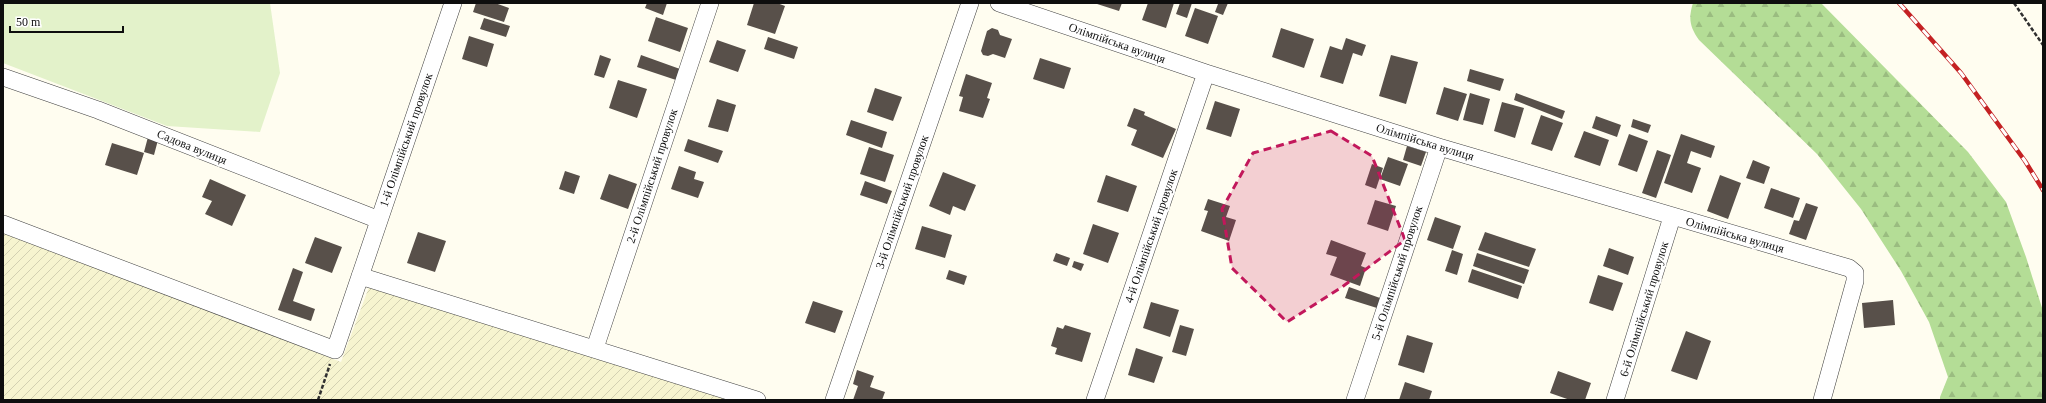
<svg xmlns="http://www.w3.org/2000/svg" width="2046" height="403" font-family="'Times New Roman',serif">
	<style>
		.farmland { fill: url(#farmland-furrows) }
		.forest { fill: url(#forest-firs) }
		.pitch { fill: #e3f2ca }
		.building { fill: #58504a }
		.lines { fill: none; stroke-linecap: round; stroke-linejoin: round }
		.minor-casing { stroke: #414141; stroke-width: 18 }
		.path { stroke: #303030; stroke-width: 2.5; stroke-dasharray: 4 2; stroke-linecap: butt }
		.minor { stroke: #fff; stroke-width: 17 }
		.rail-casing { stroke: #c42123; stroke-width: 4.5 }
		.rail { stroke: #fff; stroke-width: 3; stroke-dasharray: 9; stroke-linecap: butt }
		.marked { fill: #c2185b; fill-opacity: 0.2; stroke: #c2185b; stroke-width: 3; stroke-dasharray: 8 5; stroke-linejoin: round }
		.labels { text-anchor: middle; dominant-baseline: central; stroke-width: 4; stroke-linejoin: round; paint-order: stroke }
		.street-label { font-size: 12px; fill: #0e0e0e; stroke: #fff }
	</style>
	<defs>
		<pattern id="farmland-furrows" width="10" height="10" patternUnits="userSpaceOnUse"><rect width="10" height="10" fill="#f6f4cf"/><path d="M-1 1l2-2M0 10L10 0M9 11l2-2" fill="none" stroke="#d2d0b1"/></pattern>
		<pattern id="forest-firs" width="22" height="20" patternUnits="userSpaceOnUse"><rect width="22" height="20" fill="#b4dd96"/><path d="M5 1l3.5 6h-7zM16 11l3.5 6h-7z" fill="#9abc80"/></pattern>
	</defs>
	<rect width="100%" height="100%" fill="#fffdf0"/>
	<path class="farmland" d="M3 231 341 362 369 287 740 400H3Z"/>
	<path class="forest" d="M1693 3H1821L1968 152 2006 202 2026 257 2043 311V400H1940V397L1948 377 1929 322 1901 271 1861 209 1817 154 1699 40C1690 27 1688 19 1693 3Z"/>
	<path class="pitch" d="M3 3H270L280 73 260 132 167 126 3 63Z"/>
	<path class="building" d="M476 3H495L509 8 504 22 473 12Z
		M647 3H667L663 15 645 8Z
		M754 3H777L785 6 775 34 747 25Z
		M1094 3H1122L1119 11Z
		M1148 3H1174L1166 28 1142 20Z
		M1180 3H1192L1187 18 1176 14Z
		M1214 3H1228L1223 15 1215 12 1218 4Z
		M1195 8 1218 16 1208 44 1185 36Z
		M656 17 688 28 680 52 648 41Z
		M484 18 510 26 506 37 480 29Z
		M992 28 998 30 1000 35 1012 39 1005 58 993 54 988 56 983 55 981 51 987 31Z
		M1281 28 1314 39 1304 68 1272 57Z
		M469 36 494 44 487 67 462 59Z
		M768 37 798 47 794 59 764 49Z
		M1346 38 1366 45 1362 56 1353 53 1343 84 1320 77 1330 46 1342 50Z
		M717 40 746 50 738 72 709 62Z
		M600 55 611 59 604 78 594 75Z
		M641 55 680 69 676 80 637 67Z
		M1391 55 1418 62 1406 104 1379 96Z
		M1040 58 1071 68 1064 89 1033 79Z
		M1470 69 1504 79 1500 91 1467 81Z
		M966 74 992 83 987 98 990 99 983 118 959 111 963 97 959 96Z
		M618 80 647 89 637 118 609 108Z
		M1444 87 1467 94 1458 121 1436 114Z
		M875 88 902 97 893 121 867 112Z
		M1470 93 1490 99 1483 125 1463 120Z
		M1516 93 1565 111 1562 119 1514 100Z
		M717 99 736 105 728 132 708 127Z
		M1215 101 1240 109 1231 137 1206 129Z
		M1502 102 1524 108 1515 138 1494 131Z
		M1134 108 1145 112 1144 115 1176 129 1163 158 1131 145 1137 130 1127 126Z
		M1541 115 1563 123 1552 151 1531 144Z
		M1596 116 1621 125 1617 137 1592 128Z
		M1633 119 1651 125 1648 133 1631 127Z
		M851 120 887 132 882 148 846 135Z
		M1584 131 1609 140 1600 166 1574 157Z
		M1629 134 1648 141 1637 172 1618 165Z
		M1681 134 1715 146 1711 158 1691 151 1687 163 1701 168 1692 193 1664 183Z
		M148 137 158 140 154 155 144 152Z
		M688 139 723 151 718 163 684 151Z
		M112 143 144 153 137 175 105 165Z
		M1407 146 1426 152 1421 166 1403 160Z
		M869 147 894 155 885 182 860 174Z
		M1657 150 1671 155 1656 198 1642 193Z
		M1388 157 1408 164 1400 186 1380 179Z
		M1753 160 1770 167 1764 184 1746 178Z
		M1372 164 1383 168 1376 189 1365 185Z
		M679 166 696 172 694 179 704 182 698 198 671 189Z
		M565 171 580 176 574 194 559 189Z
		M943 172 976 185 965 211 953 206 950 215 929 206Z
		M609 174 637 184 628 209 600 199Z
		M1106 175 1137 186 1128 212 1097 202Z
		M1720 175 1741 183 1728 219 1707 211Z
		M210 179 246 195 232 226 205 214 212 201 202 197Z
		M865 181 892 191 887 204 860 195Z
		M1771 188 1800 198 1793 218 1764 208Z
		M1208 199 1230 206 1226 217 1236 220 1229 241 1201 231 1208 211 1204 210Z
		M1375 200 1396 206 1388 231 1367 224Z
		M1806 203 1818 207 1806 240 1789 234 1794 220 1799 221Z
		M1435 217 1461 226 1453 249 1427 240Z
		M1093 224 1119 233 1108 263 1083 254Z
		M922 226 952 235 945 258 915 249Z
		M418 232 446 241 435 272 407 263Z
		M1485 232 1536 249 1529 267 1478 250Z
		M315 237 342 247 332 273 305 263Z
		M1331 240 1366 253 1361 266 1366 268 1360 286 1330 275 1337 257 1326 254Z
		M1609 248 1634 257 1628 275 1603 266Z
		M1452 250 1463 254 1457 275 1445 271Z
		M1056 253 1070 258 1067 266 1053 261Z
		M1477 253 1529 270 1524 284 1473 266Z
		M1074 261 1084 264 1081 271 1072 267Z
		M293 268 303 272 293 301 315 309 311 321 278 310Z
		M1472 269 1522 286 1518 299 1468 282Z
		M949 270 967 276 964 285 946 279Z
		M1598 275 1623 283 1613 311 1589 303Z
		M1349 287 1380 298 1377 308 1345 298Z
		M1893 300 1895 325 1864 328 1862 303Z
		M813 301 843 311 835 333 805 323Z
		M1151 302 1179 310 1170 337 1143 328Z
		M1065 325 1091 333 1082 362 1055 354 1057 348 1051 346 1057 327 1063 329Z
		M1180 325 1194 329 1186 356 1172 352Z
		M1686 331 1711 341 1697 380 1671 371Z
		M1407 335 1433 343 1424 373 1398 365Z
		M1136 348 1163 357 1154 383 1128 375Z
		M857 370 874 376 870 387 885 392 882 400H853L858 386 853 384Z
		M1558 371 1591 383 1585 400H1570L1550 393Z
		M1405 382 1432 391 1429 400H1399Z"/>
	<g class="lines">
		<defs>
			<path id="minor" d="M999 3 1206 73 1439 147 1849 268 1855 273V281L1822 400
				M3 77 98 110 379 220
				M3 224 335 350 453 3
				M360 276 757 400
				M595 348 710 3
				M834 400 970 3
				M1095 400 1206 73
				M1355 400 1439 147
				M1615 400 1672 217"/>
		</defs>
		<use href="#minor" class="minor-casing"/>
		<path class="path" d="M2014 3 2043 45
			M318 400 330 364"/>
		<use href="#minor" class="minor"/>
		<defs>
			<path id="rail" d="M1899 3 1961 73 2025 161 2043 190"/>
		</defs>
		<use href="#rail" class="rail-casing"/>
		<use href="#rail" class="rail"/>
	</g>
	<path class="marked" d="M1331 131 1372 156 1405 240 1342 287 1287 322 1232 268 1222 209 1253 153Z"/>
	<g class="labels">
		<g class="street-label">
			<text transform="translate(1117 43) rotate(19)">Олімпійська вулиця</text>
			<text transform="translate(406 140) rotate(-71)">1-й Олімпійський провулок</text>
			<text transform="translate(1425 142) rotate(17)">Олімпійська вулиця</text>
			<text transform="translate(192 147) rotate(22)">Садова вулиця</text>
			<text transform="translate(652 176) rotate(-72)">2-й Олімпійський провулок</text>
			<text transform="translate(902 202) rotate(-71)">3-й Олімпійський провулок</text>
			<text transform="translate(1735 235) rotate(16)">Олімпійська вулиця</text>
			<text transform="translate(1151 236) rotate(-71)">4-й Олімпійський провулок</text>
			<text transform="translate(1397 273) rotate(-72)">5-й Олімпійський провулок</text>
			<text transform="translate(1644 309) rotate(-73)">6-й Олімпійський провулок</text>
		</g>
	</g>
	<rect width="2046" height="403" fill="none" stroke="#0e0e0e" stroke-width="8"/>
	<path d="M10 26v6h113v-6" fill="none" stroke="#0e0e0e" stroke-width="2"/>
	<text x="16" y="26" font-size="12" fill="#0e0e0e" stroke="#ffffff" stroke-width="3" paint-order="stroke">50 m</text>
</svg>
